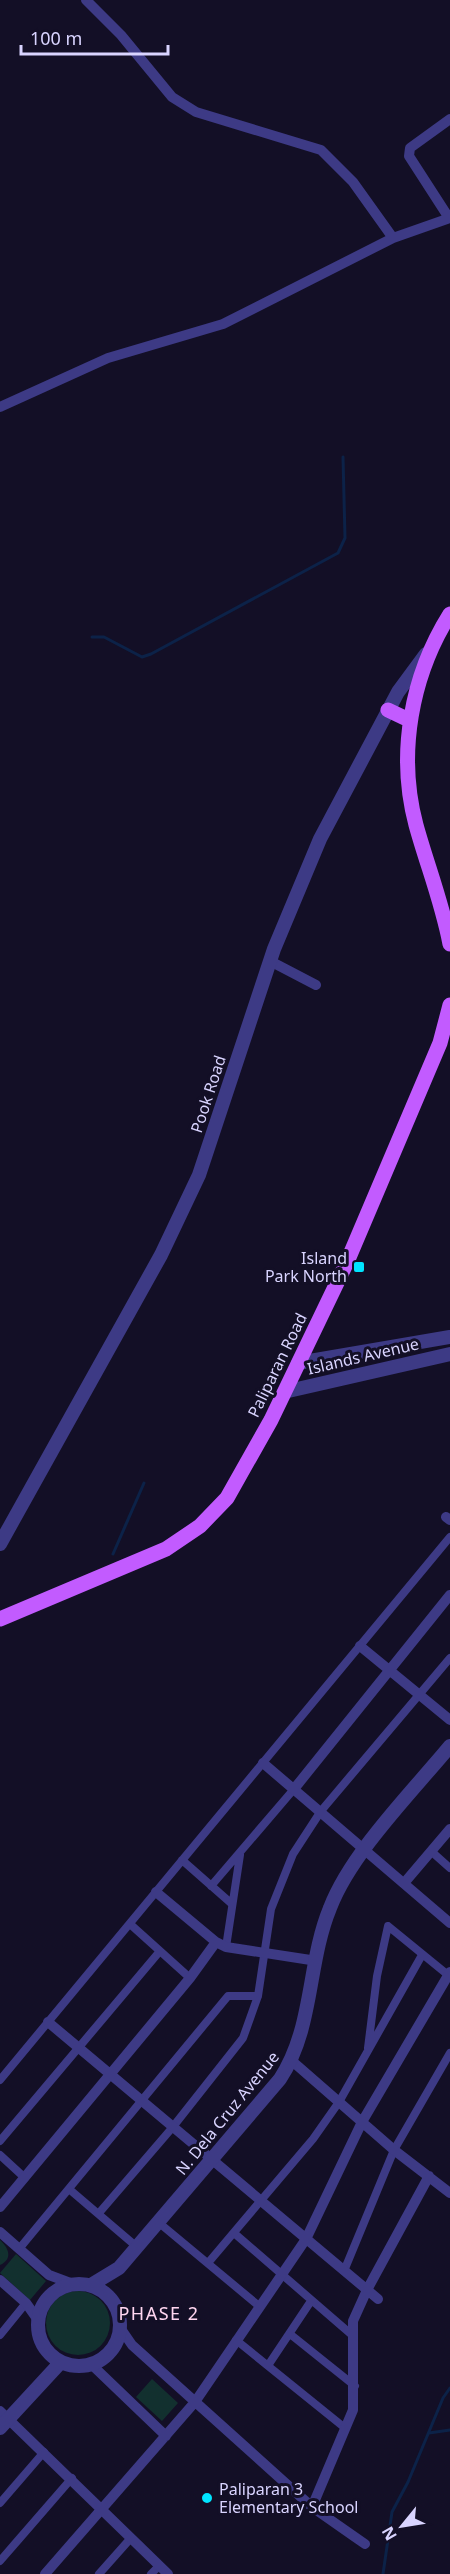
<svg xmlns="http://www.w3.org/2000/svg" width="450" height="2574" font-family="'Noto Sans',sans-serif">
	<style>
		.green { fill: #12302f }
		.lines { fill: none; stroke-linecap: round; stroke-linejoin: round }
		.stream { stroke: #0c2248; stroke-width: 3 }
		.pedestrian { stroke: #3d3a85; stroke-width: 8 }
		.minor { stroke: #3d3a85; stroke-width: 10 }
		.tertiary { stroke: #3d3a85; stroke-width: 14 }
		.primary { stroke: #c25bff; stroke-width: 15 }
		.poi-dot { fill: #00e5ff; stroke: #130f26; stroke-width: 2 }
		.labels { text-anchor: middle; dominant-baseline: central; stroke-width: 6; stroke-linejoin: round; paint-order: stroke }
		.street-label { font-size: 16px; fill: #d9d4ff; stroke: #130f26 }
		.poi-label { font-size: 16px; fill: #d9d4ff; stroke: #130f26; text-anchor: end }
		.neighbourhood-label { font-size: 18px; letter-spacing: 1.5px; fill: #ffd6f0; stroke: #130f26 }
	</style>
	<rect width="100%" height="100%" fill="#130f26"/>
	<path class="green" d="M0 2240C9 2248 13 2259 0 2265Z
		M16 2254 46 2281 30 2300 0 2273Z
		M46 2323a32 32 0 1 1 64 0a32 32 0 1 1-64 0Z
		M152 2379 178 2403 162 2421 136 2397Z"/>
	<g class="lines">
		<path class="stream" d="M92 637H104L142 657 151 654 338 553 345 538 343 457
			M113 1554 144 1483
			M429 2433 450 2430
			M383 2574 392 2512 408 2482 443 2398 450 2388"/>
		<path class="pedestrian" d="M432 1852 450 1868
			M182 1860 232 1904
			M211 1886 294 1789
			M130 1924 190 1978
			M226 1947 240 1855
			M368 2048 377 1976 388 1926 448 1975
			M0 2080 450 1537
			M0 2141 160 1951
			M0 2155 25 2178
			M69 2189 137 2247
			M99 2213 172 2128 243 2038 258 1996 271 1909 293 1854 321 1811 450 1658
			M158 2222 259 2306
			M234 2233 352 2335
			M19 2249 228 1996H258
			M208 2263 313 2139 339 2102 422 1955
			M344 2271 394 2150 450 2053
			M290 2334 355 2386
			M0 2335 26 2303
			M236 2340 345 2428
			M269 2364 311 2301
			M0 2503 44 2452
			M0 2561 72 2478
			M99 2574 130 2539
			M151 2574 159 2566"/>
		<path class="minor" d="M86 0 121 35 172 97 196 112 321 150 353 182 393 238
			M449 218 409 156 410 148 450 119
			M0 407 108 358 223 324 393 238 450 218
			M270 961 316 985
			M446 1517 450 1520
			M360 1646 450 1720
			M263 1763 450 1923
			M294 1789 450 1595
			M405 1882 450 1829
			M156 1892 216 1942
			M48 2022 378 2299
			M292 2061 394 2150 450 2193
			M0 2207 190 1978 216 1942 226 1947 317 1961
			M0 2232 49 2275 73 2284
			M0 2280 26 2303 38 2320
			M121 2329 132 2345 312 2507 365 2544
			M92 2365 166 2436
			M0 2411 168 2574
			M312 2507 353 2410V2321L367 2290 429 2176
			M45 2574 195 2402 306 2239 362 2122 450 1972"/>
		<path class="tertiary" d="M298 1363 450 1337
			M284 1392 450 1354
			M0 1544 161 1255 199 1175 274 949 320 839 398 692 426 654
			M38 2325a41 41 0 1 1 82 0a41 41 0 1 1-82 0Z
			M91 2285 119 2268 280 2079C314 2027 307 1964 330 1908 351 1853 412 1792 450 1746
			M0 2428 61 2362"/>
		<path class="primary" d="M450 614C411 676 397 754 416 825 427 865 442 902 450 944
			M388 710 409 720
			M0 1619 166 1549 200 1526 227 1498 271 1420 347 1262 440 1043 450 1005"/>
	</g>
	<g class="poi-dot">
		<rect x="353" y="1261" width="12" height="12" rx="3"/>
		<circle cx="207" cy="2498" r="6"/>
	</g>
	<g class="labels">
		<g class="street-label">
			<text transform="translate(208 1094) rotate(-72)">Pook Road</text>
			<text transform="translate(363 1356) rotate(-13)">Islands Avenue</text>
			<text transform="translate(277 1365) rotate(-64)">Paliparan Road</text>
			<text transform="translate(227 2113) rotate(-51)">N. Dela Cruz Avenue</text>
		</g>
		<g class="poi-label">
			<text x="347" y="1258">Island<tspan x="347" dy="18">Park North</tspan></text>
			<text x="219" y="2489" text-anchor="start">Paliparan 3<tspan x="219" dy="18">Elementary School</tspan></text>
		</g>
		<g class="neighbourhood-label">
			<text x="159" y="2313">PHASE 2</text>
		</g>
	</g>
	<g transform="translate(402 2526) rotate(240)" stroke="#130f26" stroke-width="4.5" paint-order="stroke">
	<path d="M0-4.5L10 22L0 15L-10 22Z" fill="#d9d4ff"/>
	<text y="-9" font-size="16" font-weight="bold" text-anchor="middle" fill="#d9d4ff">N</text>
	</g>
	<path d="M21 45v9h147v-9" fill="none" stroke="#d9d4ff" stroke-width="3"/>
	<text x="30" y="45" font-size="18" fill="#d9d4ff" stroke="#130f26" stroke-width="4.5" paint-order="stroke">100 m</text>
</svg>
